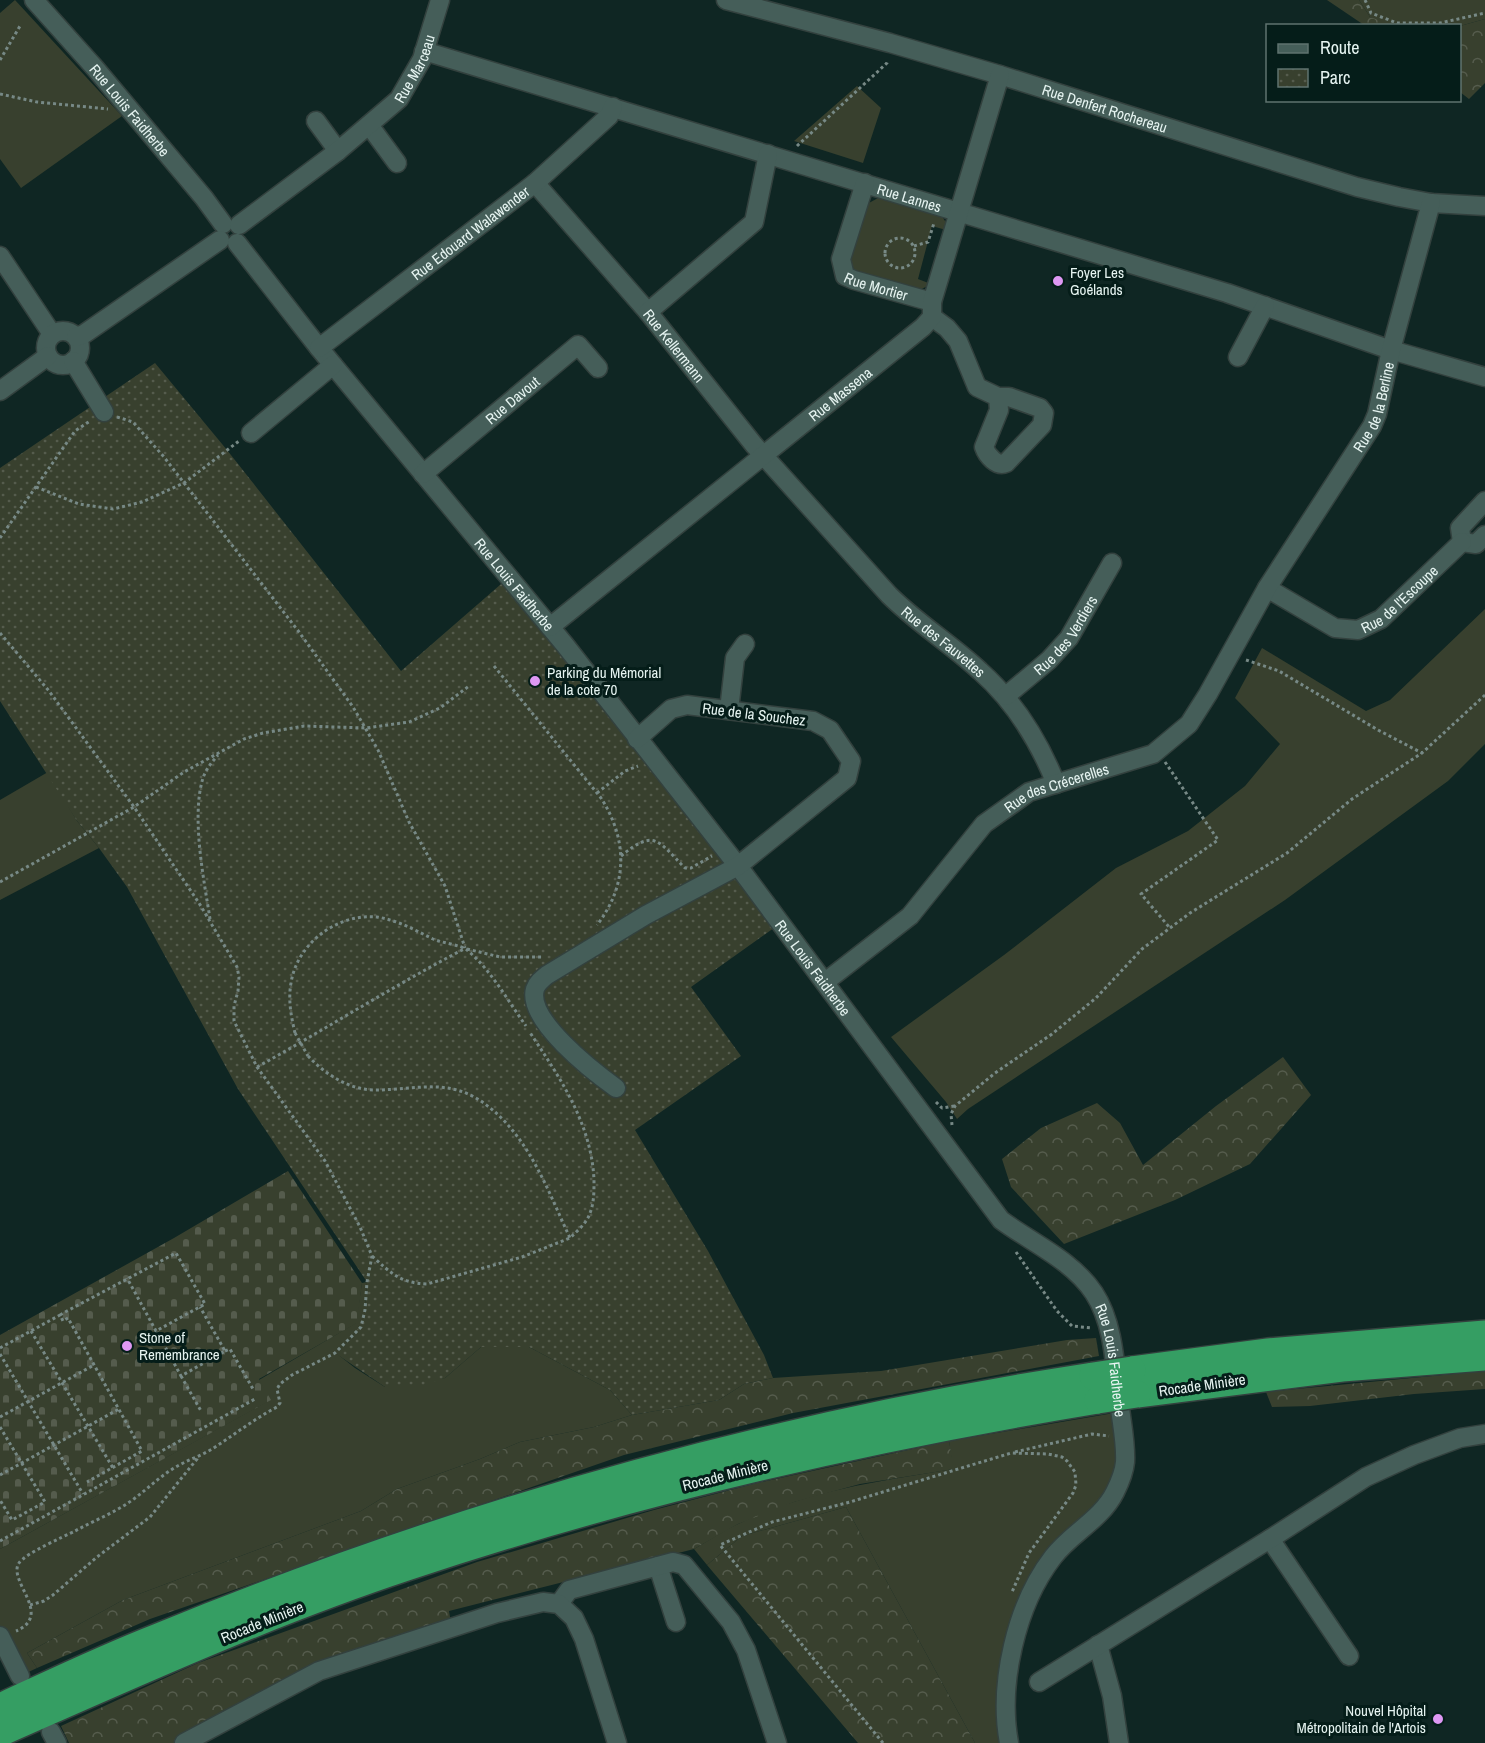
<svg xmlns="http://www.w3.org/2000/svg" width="1485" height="1743" font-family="'Archivo Narrow',sans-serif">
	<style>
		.grass { fill: #38402e }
		.forest { fill: url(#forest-crowns) }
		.cemetery { fill: url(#cemetery-stones) }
		.park { fill: url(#park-dots) }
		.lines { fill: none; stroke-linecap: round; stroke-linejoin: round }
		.minor-casing { stroke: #33413e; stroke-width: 21 }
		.highway-casing { stroke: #33413e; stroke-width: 30 }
		.path { stroke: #778986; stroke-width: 3; stroke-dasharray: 3 3; stroke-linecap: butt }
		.minor { stroke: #455e59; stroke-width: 18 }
		.highway { stroke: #359e63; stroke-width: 27 }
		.highway-bridge-casing { stroke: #33413e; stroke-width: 30; stroke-linecap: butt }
		.path-bridge { stroke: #778986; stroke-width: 3; stroke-dasharray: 3 3; stroke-linecap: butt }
		.highway-bridge { stroke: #359e63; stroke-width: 27 }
		.poi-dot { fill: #de98f3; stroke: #051d19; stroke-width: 2 }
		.labels { text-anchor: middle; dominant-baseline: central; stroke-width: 6; stroke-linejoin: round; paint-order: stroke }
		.street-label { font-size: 15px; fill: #e6f4f1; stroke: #051d19 }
		.poi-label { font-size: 15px; fill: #e6f4f1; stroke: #051d19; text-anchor: start }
	</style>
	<defs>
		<pattern id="forest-crowns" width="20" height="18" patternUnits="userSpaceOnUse" patternTransform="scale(1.5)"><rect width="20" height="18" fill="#38402e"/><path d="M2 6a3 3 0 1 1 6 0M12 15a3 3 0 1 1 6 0" fill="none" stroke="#555c4d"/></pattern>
		<pattern id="cemetery-stones" width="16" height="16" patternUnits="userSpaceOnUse" patternTransform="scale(1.5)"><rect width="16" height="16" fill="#38402e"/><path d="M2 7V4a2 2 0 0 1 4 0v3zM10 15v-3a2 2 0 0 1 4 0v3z" fill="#555c4d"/></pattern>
		<pattern id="park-dots" width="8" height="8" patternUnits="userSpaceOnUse" patternTransform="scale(1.5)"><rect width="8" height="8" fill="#38402e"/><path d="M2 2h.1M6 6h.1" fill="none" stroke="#555c4d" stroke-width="1.8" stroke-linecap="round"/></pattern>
	</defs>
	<rect width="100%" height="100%" fill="#0f2623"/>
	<path class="grass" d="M15 0 122 116 21 188 0 159V13Z
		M1359 0H1485V19L1460 26 1389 25 1370 17Z
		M857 86 881 108 863 163 794 141Z
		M880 197 941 215 947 224 946 230 932 226 918 279 931 284 918 291 856 272 849 261 867 204Z
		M1485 609V744L1448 781 1285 900 968 1109 957 1119 946 1102 891 1037 1004 955 1116 868 1188 831 1245 786 1280 744 1235 698 1262 648 1366 711 1390 700Z
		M48 772 77 821 99 848 0 900V800Z
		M367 1282 365 1310 361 1327 336 1353 355 1368 385 1387 445 1378 481 1347H529L610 1390 632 1415 594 1427 520 1442 480 1459 397 1489 361 1511 123 1600 27 1653 37 1668 20 1676 0 1636V1549L270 1400 259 1380 356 1323 362 1283Z
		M1114 1413C1116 1435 1120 1455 1114 1477 1107 1502 1086 1520 1069 1539 1056 1554 1041 1568 1029 1584 1000 1625 991 1695 1000 1743H975L846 1507 742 1536 707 1565 694 1549C708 1541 723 1531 738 1524 805 1491 880 1481 953 1469L949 1441Z"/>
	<path class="forest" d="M1327 0H1359L1370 17 1393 25H1364Z
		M1485 19V83L1469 99 1460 92V26Z
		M1283 1057 1311 1095 1250 1164 1175 1200 1064 1244 1011 1187 1002 1159 1041 1128 1097 1103 1120 1123 1143 1165 1216 1106Z
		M1096 1338 1099 1356 793 1413 624 1455 150 1619 37 1668 27 1653 123 1600 361 1511 397 1489 480 1459 520 1442 594 1427 632 1415 719 1400 744 1384 773 1378 881 1371 1067 1340Z
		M1485 1371V1389L1414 1394 1310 1406 1272 1407 1266 1392Z
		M949 1441 954 1469 860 1484 794 1502 738 1524 694 1549 449 1611 452 1629 319 1671 182 1743H69L61 1726 198 1663 477 1562 654 1510 757 1483Z
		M846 1507 975 1743H858L707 1565 742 1536Z"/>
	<path class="cemetery" d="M288 1171 362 1283 357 1323 259 1379 271 1400 0 1549V1335L174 1238Z"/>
	<path class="park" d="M155 363 227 450 401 671 508 578 778 925 691 987 741 1056 635 1130 708 1251 764 1355 773 1378 744 1384 719 1400 632 1415 610 1390 529 1347H481L445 1378 418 1387H385L335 1353C366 1325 364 1322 367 1282L238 1089 127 887 99 848 77 821 0 701V468Z"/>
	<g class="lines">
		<defs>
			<g id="minor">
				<path id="s1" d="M34 0 95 68 204 198 223 224"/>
				<path id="s2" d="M726 0 890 43 1000 75 1357 187 1399 197 1431 203 1485 206"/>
				<path id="s3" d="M424 51 1227 293 1391 350 1485 377"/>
				<path d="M316 121 338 151"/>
				<path d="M369 125 397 163"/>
				<path id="s4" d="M535 183 648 312 754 445 889 595C917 623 951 644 980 671 1015 702 1039 741 1056 784"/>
				<path id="s5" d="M865 183 841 259 845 276 854 280 932 302"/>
				<path id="s6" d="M239 225 338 151 399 99 422 59 440 0"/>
				<path id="s7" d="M237 243 319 348 565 645 738 866 1001 1220C1032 1243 1072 1260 1094 1293 1115 1325 1115 1370 1120 1408 1122 1425 1126 1444 1125 1462 1124 1473 1120 1482 1115 1492 1101 1520 1071 1533 1053 1557 1016 1605 998 1684 1009 1743"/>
				<path d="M0 256 52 334"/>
				<path d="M648 312 754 222 768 154"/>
				<path d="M932 317 947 328 958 341 977 387 998 397H1009L1040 408 1044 413 1042 425 1006 463C997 467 987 456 984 447L999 410 998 397"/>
				<circle cx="63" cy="348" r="17"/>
				<path d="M76 337 84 334 220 240"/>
				<path id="s8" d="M319 348 535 183 609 116 613 107"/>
				<path d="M1238 357 1265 306"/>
				<path d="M73 361 104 412"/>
				<path d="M0 391 48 356"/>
				<path d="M251 433 333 365"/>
				<path id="s9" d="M423 474 578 345 598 368"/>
				<path d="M1462 542 1460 528 1485 501"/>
				<path d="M1462 542 1476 544 1485 535"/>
				<path id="s10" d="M1267 588 1335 628 1358 630 1381 619 1462 542"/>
				<path id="s11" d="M550 627 923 327 932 317V302L1000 75"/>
				<path id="s12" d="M1006 696 1049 660 1069 638 1112 563"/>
				<path d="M729 710 735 658 745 644"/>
				<path id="s13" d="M825 982 910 916 984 824 1029 792 1153 754 1189 724 1208 694 1267 588 1372 426 1377 414 1391 350 1431 203"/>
				<path d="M616 1088C594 1072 526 1020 535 989 537 983 542 979 547 975L646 915 738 866 847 778 851 761 830 730 813 721 687 705 671 709 637 739"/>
				<path d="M1270 1539 1349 1656"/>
				<path d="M658 1566 676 1622"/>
				<path d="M559 1604 569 1590 673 1562 684 1565 731 1622 746 1650 777 1743"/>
				<path d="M0 1636 20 1676"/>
				<path d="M1098 1645 1112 1696 1119 1743"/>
				<path d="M1039 1682 1270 1539 1366 1477 1414 1455 1460 1438 1485 1434"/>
				<path d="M51 1732 57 1743"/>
				<path d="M184 1743 319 1671 497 1613 543 1602 559 1604 574 1618 584 1639 617 1743"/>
			</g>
			<path id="highway" d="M1132 1370 1268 1352 1485 1334
				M1137 1394 1342 1368 1485 1357
				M0 1707C52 1683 104 1658 158 1637 458 1514 773 1425 1093 1376
				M0 1733C134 1674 268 1613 407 1567 634 1491 861 1439 1098 1400"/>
		</defs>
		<use href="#minor" class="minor-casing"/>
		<use href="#highway" class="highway-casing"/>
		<path class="path" d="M1365 0 1371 13 1397 23H1440L1485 13
			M0 60 20 26
			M0 94 37 102 108 109
			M797 146 887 63 888 60
			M885 253a15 15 0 1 1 30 0a15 15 0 1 1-30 0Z
			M914 246 928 242 934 223
			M117 417 133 422 164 457 299 632 353 707 378 750 409 822 445 886 465 948
			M36 487 79 504 113 509 142 502 184 483 239 441
			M0 538 75 431 90 421
			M0 633 49 691 134 807 199 903 237 967 239 977 238 991 234 1006V1021L257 1067 325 1161 360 1227 372 1256 367 1282 365 1310 361 1327 335 1353 292 1375 280 1384 277 1389 280 1403 277 1407C254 1419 234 1435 212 1449 199 1457 184 1461 171 1470 157 1479 145 1491 131 1501 114 1513 93 1521 75 1531 63 1537 26 1553 19 1563 7 1581 54 1615 16 1631
			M1246 660 1279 671 1378 730 1422 753
			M494 666 601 798C628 840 628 885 597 925
			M1165 762 1218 840 1141 894 1170 928
			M597 793 625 771 638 766
			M621 856C655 828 658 841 685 868H691L712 856
			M0 882 134 807 184 772 244 739 263 733 304 726 366 728 409 722 440 708 469 686
			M210 919C204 880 191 817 203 778 206 769 212 762 218 755
			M467 949 500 957H543
			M295 1033C291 1016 288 1000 291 983 297 943 338 913 377 917 397 920 415 930 433 939 442 943 461 945 467 950 491 970 508 1001 526 1026
			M308 1056C325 1074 349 1090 375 1090 416 1090 449 1077 485 1104 529 1136 548 1191 570 1238 577 1231 587 1223 590 1213 594 1203 594 1192 594 1181 592 1124 560 1078 529 1031
			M257 1067C326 1029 393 986 464 949
			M936 1102 942 1108 954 1106
			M952 1125 951 1114 955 1106 995 1073 1052 1034 1096 998 1142 949 1190 913 1287 853 1352 799 1422 753 1485 695
			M1016 1252 1057 1311 1072 1326 1092 1328
			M372 1256C391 1273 400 1283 427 1284L522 1257 570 1238
			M60 1315 67 1311 176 1253 205 1304 156 1331 127 1278
			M31 1331 113 1468
			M157 1332 181 1376 225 1351 200 1307
			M0 1348 60 1315 63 1321 68 1318 142 1451 87 1482
			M225 1351 230 1349 253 1389
			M0 1354 83 1494
			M181 1376 201 1411
			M0 1417 94 1365
			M0 1427 45 1502 12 1520 0 1500
			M1015 1452 1092 1434 1109 1436
			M0 1475 119 1409
			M0 1541 255 1399
			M30 1605 44 1601 53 1595 97 1557 150 1517 197 1459 198 1456
			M883 1743 720 1545 772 1522 850 1502 1011 1453 1048 1454 1062 1457 1067 1461 1075 1472 1076 1485 1073 1493 1029 1553 1012 1592"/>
		<use href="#minor" class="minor"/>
		<use href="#highway" class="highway"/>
		<defs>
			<path id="highway-bridge" d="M1093 1376 1132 1370
				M1098 1400 1137 1394"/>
		</defs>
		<use href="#highway-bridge" class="highway-bridge-casing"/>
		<path class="path-bridge" d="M295 1033 308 1056"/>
		<use href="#highway-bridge" class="highway-bridge"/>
	</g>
	<g class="poi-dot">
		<circle cx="1058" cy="281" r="6"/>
		<circle cx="535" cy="681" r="6"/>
		<circle cx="127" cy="1346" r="6"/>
		<circle cx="1438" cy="1719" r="6"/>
	</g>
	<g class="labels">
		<g class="street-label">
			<text stroke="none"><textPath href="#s6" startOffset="238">Rue Marceau</textPath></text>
			<text stroke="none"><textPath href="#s2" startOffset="394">Rue Denfert Rochereau</textPath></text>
			<text stroke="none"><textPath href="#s1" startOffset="146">Rue Louis Faidherbe</textPath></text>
			<text stroke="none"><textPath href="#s3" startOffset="507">Rue Lannes</textPath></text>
			<text stroke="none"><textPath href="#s8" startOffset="190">Rue Edouard Walawender</textPath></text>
			<text stroke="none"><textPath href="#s5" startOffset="130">Rue Mortier</textPath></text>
			<text stroke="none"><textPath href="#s4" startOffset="214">Rue Kellermann</textPath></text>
			<text stroke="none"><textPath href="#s11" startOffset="372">Rue Massena</textPath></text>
			<text stroke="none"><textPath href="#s9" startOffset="116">Rue Davout</textPath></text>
			<text stroke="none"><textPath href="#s13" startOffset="826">Rue de la Berline</textPath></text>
			<text stroke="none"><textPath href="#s7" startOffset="440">Rue Louis Faidherbe</textPath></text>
			<text stroke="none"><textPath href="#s10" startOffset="154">Rue de l'Escoupe</textPath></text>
			<text stroke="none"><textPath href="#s12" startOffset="86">Rue des Verdiers</textPath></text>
			<text stroke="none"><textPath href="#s4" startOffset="615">Rue des Fauvettes</textPath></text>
			<text transform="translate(754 714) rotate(7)">Rue de la Souchez</text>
			<text stroke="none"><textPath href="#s13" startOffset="308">Rue des Crécerelles</textPath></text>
			<text stroke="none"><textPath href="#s7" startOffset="926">Rue Louis Faidherbe</textPath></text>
			<text stroke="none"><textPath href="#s7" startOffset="1430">Rue Louis Faidherbe</textPath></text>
			<text transform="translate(1202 1385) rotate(-8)">Rocade Minière</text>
			<text transform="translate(725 1475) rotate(-14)">Rocade Minière</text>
			<text transform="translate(262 1622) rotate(-22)">Rocade Minière</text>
		</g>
		<g class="poi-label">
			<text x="1070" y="272">Foyer Les<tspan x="1070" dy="17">Goélands</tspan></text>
			<text x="547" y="672">Parking du Mémorial<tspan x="547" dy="17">de la cote 70</tspan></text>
			<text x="139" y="1337">Stone of<tspan x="139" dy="17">Remembrance</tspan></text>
			<text x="1426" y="1710" text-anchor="end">Nouvel Hôpital<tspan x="1426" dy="17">Métropolitain de l'Artois</tspan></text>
		</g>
	</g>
	<rect x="1266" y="24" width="195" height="78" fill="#051d19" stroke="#5f736f" stroke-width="1.5"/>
	<rect x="1278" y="44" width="30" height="9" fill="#455e59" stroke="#5f736f" stroke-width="1.5"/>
	<text x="1320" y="54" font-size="18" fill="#e6f4f1">Route</text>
	<rect x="1278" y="69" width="30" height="18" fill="url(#park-dots)" stroke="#5f736f" stroke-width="1.5"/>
	<text x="1320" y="84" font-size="18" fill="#e6f4f1">Parc</text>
</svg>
